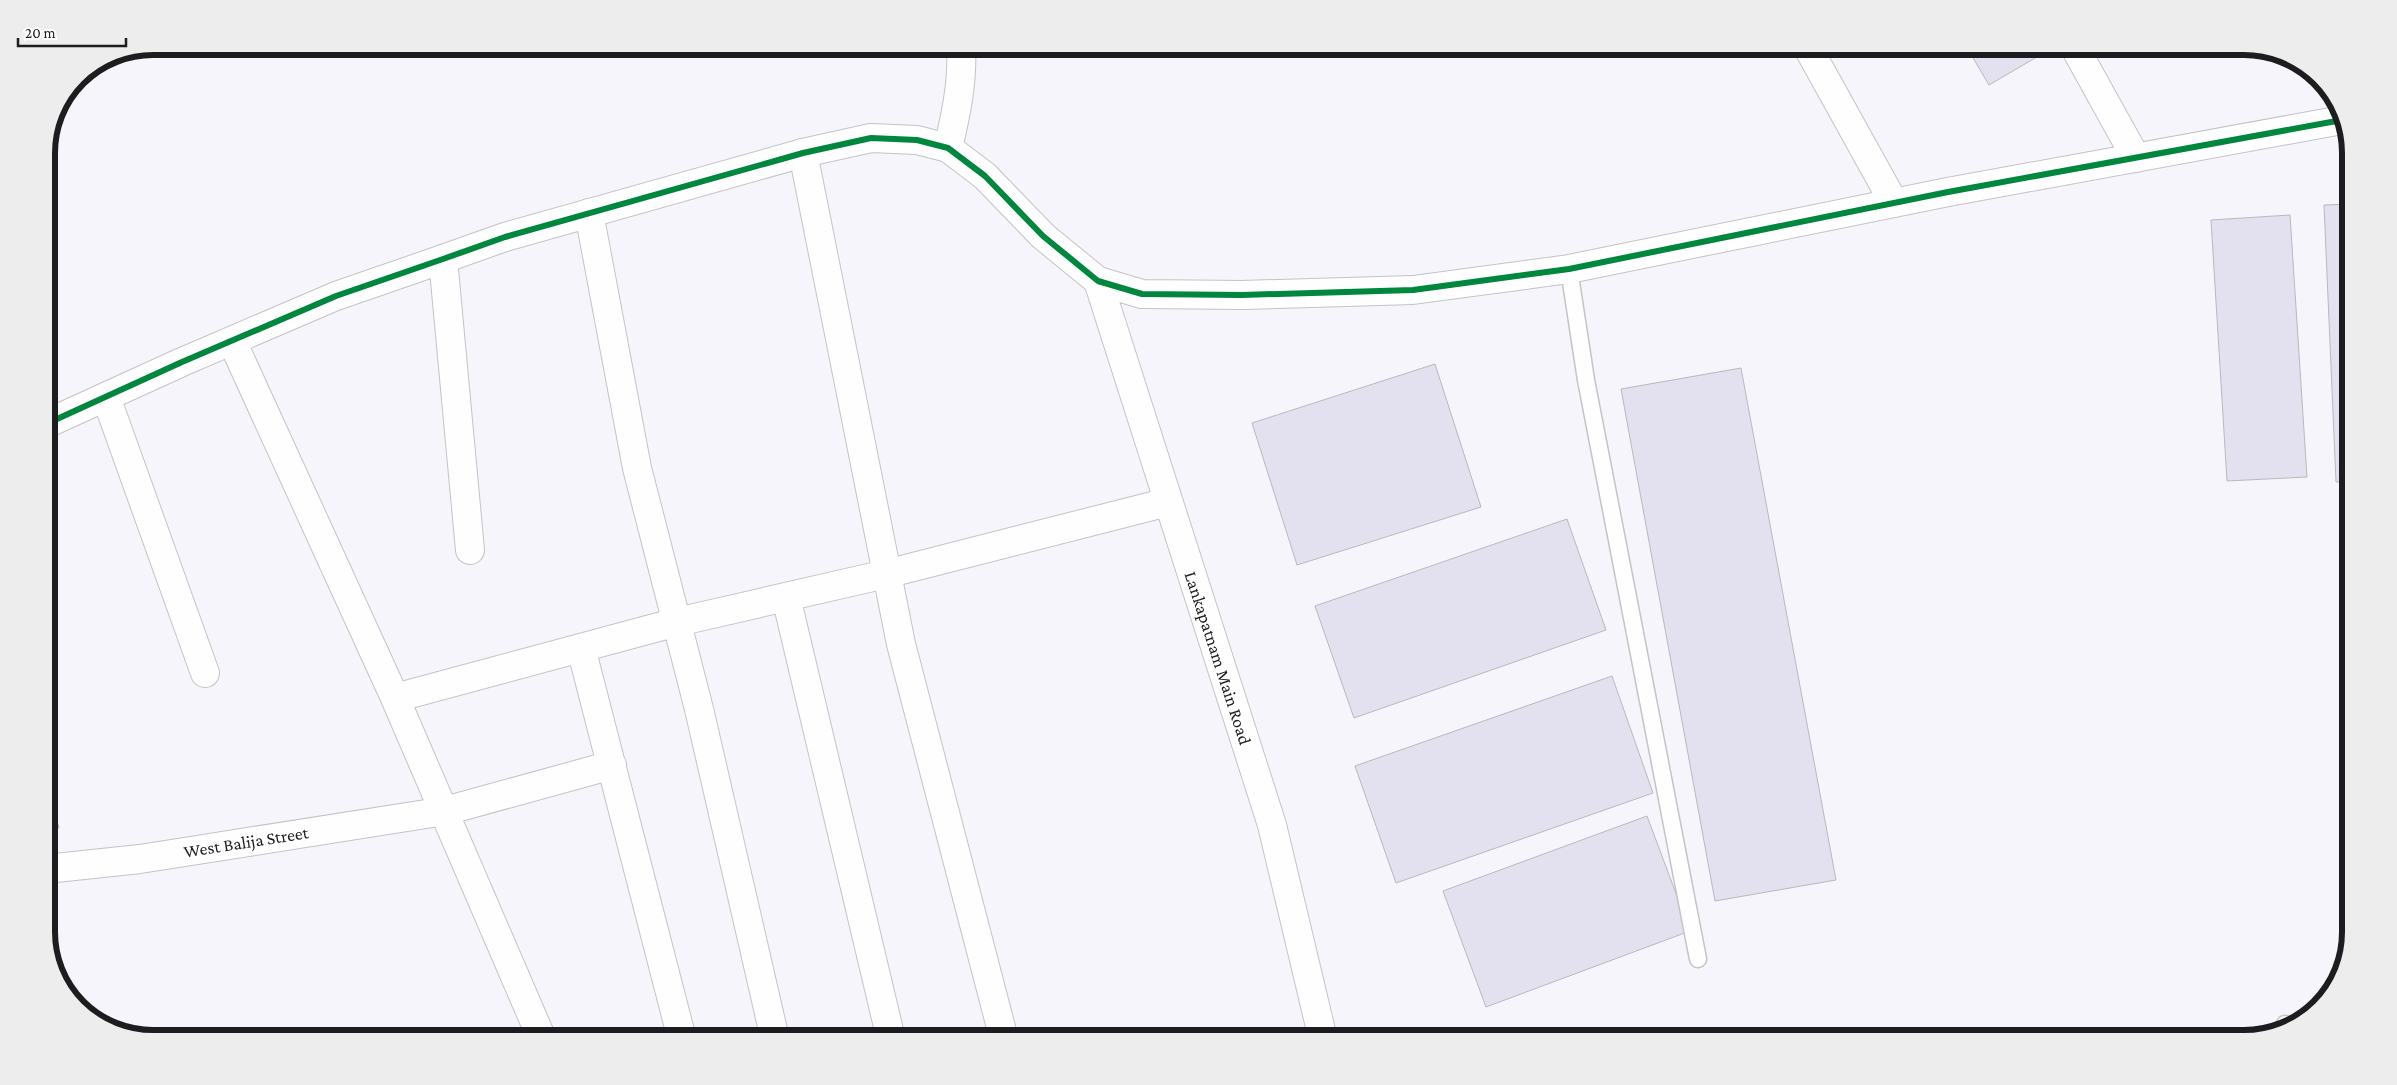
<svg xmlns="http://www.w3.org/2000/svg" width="2397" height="1085" font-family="'Crimson Pro',serif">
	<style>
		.building { fill: #e3e0ef; stroke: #bab8bd }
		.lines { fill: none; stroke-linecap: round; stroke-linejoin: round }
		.service-casing { stroke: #c4c3c7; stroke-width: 19 }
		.minor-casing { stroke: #c4c3c7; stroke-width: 30 }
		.tertiary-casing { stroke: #c4c3c7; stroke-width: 30 }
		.service { stroke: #fefefe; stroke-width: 16 }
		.minor { stroke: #fefefe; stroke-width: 28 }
		.tertiary { stroke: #fefefe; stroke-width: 28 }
		.cycleway-casing { stroke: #fff; stroke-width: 9 }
		.cycleway { stroke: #00873e; stroke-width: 6 }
		.labels { text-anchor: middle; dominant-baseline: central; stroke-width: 4; stroke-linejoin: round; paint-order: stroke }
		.street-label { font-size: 18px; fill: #1d1c1f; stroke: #fff }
		.rim { fill: none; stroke: #1d1c1f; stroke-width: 6 }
	</style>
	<rect width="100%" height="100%" fill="#f6f5fb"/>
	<path class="building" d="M1966 46H2037L2042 54 1989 85Z
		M2351 204V482H2336L2324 205Z
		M2290 215 2307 477 2227 481 2211 220Z
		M1435 364 1481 507 1297 565 1252 423Z
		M1741 368 1836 880 1715 901 1621 389Z
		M1567 519 1606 630 1354 718 1315 606Z
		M1612 676 1653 793 1396 883 1355 766Z
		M46 781 59 828 46 831Z
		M1647 816 1690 931 1486 1007 1443 891Z"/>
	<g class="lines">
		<defs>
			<path id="service" d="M1569 269 1586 380 1698 959
				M2285 1024 2286 1026"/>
			<path id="minor" d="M1807 46 1894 203
				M2074 46 2136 158
				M948 148C956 114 963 82 961 46
				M803 153 901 644 1004 1039
				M589 213 637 468 699 709 775 1039
				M443 259 470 550
				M232 341 395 698 542 1039
				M106 397 205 673
				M786 597 891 1039
				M581 648 682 1039
				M395 698 677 622 886 574 1168 502
				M46 869 140 859 445 811 612 765"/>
			<path id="tertiary" d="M1098 281 1272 825 1323 1039
				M46 424 182 362 336 296 443 259 505 237 803 153 871 138 917 140 948 148 985 176 1043 236 1098 281 1142 294 1242 295 1413 290 1569 269 1948 192 2342 120"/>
		</defs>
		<use href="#service" class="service-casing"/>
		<use href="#minor" class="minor-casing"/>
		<use href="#tertiary" class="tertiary-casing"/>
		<use href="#service" class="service"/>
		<use href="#minor" class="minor"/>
		<use href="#tertiary" class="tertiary"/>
		<defs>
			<path id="cycleway" d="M46 424 182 362 336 296 443 259 505 237 803 153 871 138 917 140 948 148 985 176 1043 236 1098 281 1142 294 1242 295 1413 290 1569 269 1948 192 2342 120"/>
		</defs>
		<use href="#cycleway" class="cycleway-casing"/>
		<use href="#cycleway" class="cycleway"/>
	</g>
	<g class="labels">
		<g class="street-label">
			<text transform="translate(1218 658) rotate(72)">Lankapatnam Main Road</text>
			<text transform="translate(246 842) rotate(-9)">West Balija Street</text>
		</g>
	</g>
	<path d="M0 0H2397V1085H0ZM153 55H2244A98 98 0 0 1 2342 153V932A98 98 0 0 1 2244 1030H153A98 98 0 0 1 55 932V153A98 98 0 0 1 153 55Z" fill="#ededed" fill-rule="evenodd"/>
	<path class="rim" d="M153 55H2244A98 98 0 0 1 2342 153V932A98 98 0 0 1 2244 1030H153A98 98 0 0 1 55 932V153A98 98 0 0 1 153 55Z"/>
	<path d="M18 38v8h108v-8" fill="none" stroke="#1d1c1f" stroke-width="2.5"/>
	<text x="25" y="38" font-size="15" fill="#1d1c1f" stroke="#ffffff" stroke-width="4" paint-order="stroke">20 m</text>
</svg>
